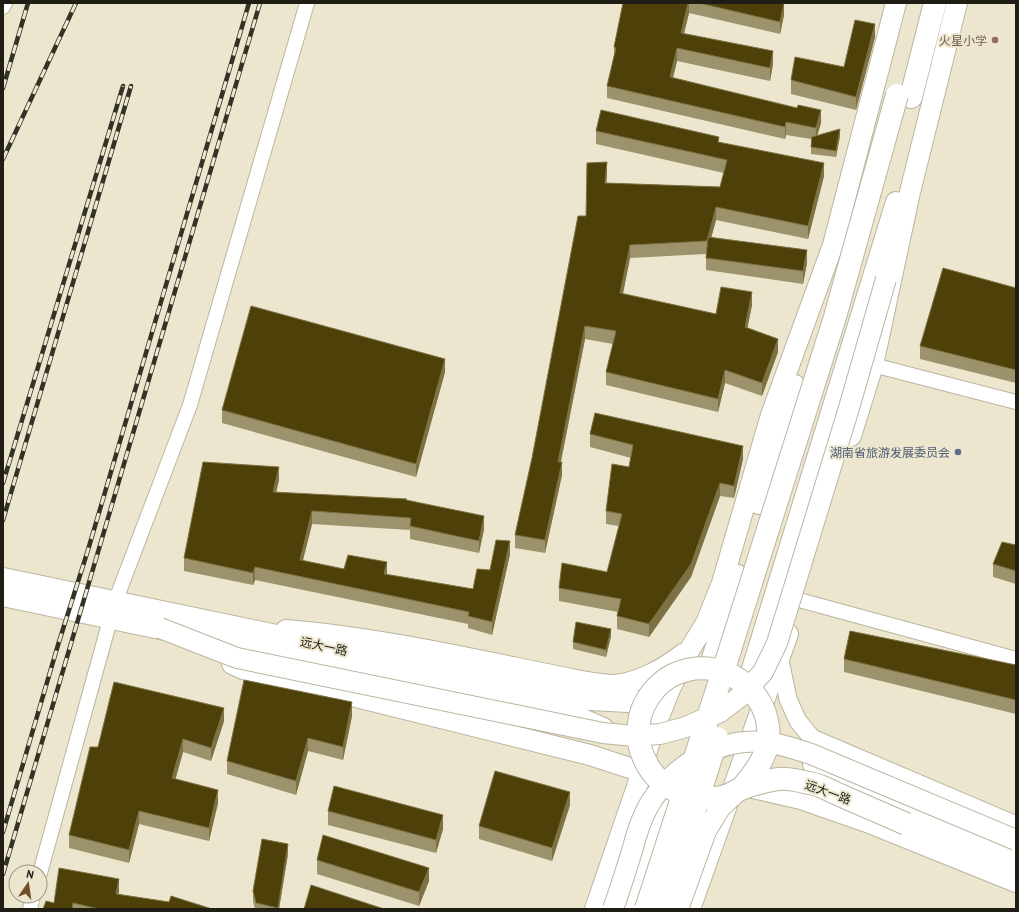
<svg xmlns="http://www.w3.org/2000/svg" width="1019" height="912" font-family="'PT Sans','Noto Sans SC',sans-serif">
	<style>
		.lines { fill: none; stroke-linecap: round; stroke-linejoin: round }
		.minor-casing { stroke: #bbb59f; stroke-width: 16 }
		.tertiary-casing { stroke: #bbb59f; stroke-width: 19 }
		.secondary-casing { stroke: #bbb59f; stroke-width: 22 }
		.primary-casing { stroke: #bbb59f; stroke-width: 24 }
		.trunk-casing { stroke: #bbb59f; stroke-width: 24 }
		.minor { stroke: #fff; stroke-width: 14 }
		.tertiary { stroke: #fff; stroke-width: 17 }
		.secondary { stroke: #fff; stroke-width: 20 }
		.primary { stroke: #fff; stroke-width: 22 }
		.trunk { stroke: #fff; stroke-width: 22 }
		.rail-casing { stroke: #343127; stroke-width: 4.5 }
		.rail { stroke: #ece6cf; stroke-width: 3; stroke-dasharray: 9; stroke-linecap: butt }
		.secondary-bridge-casing { stroke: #bbb59f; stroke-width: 22; stroke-linecap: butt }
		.primary-bridge-casing { stroke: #bbb59f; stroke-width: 24; stroke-linecap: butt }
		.trunk-bridge-casing { stroke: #bbb59f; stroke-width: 24; stroke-linecap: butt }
		.secondary-bridge { stroke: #fff; stroke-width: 20 }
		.primary-bridge { stroke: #fff; stroke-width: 22 }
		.trunk-bridge { stroke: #fff; stroke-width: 22 }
		.wall { fill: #9c936c }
		.shaded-wall { fill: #7d7244 }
		.building { fill: #4d4009; stroke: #7d7244 }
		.education-dot { fill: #8d6e63; stroke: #ece6cf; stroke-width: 1.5 }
		.service-dot { fill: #5c6f8a; stroke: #ece6cf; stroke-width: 1.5 }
		.labels { text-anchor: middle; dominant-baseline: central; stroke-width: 4; stroke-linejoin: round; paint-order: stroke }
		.education-label { font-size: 12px; fill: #785e54; stroke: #ece6cf; text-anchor: end }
		.service-label { font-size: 12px; fill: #4e5e75; stroke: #ece6cf; text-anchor: end }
		.street-label { font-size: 12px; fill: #1f1d14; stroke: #ece6cf }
	</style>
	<rect width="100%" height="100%" fill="#ece6cf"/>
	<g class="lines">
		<defs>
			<path id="minor" d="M3 7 5 3
				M873 365 1016 402
				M799 600 1016 659
				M40 873 115 602 190 405 307 3
				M30 909 33 896"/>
			<path id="tertiary" d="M780 660 788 699 798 721 812 738 1016 825"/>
			<path id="secondary" d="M851 436 873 365 910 192 957 3
				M759 504 795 385
				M286 630C384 638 480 661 576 680 587 682 599 684 610 685 635 685 664 669 683 654
				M232 664 243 669 590 755 642 772
				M709 668 738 575
				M747 685 896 202
				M744 786 801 799 867 822 1016 882
				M595 909 642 772 648 747 660 714 670 689 690 649 706 623 722 583 771 415 833 245 896 3
				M631 909 671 789
				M690 909 788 634"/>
			<path id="primary" d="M3 579 574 698 646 702
				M3 595 179 632 576 717 603 729
				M814 764 912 808 1016 852
				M906 824 1016 870"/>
			<path id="trunk" d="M911 97 935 3"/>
		</defs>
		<use href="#minor" class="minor-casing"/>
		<use href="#tertiary" class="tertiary-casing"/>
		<use href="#secondary" class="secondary-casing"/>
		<use href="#primary" class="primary-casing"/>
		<use href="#trunk" class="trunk-casing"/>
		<use href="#minor" class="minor"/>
		<use href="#tertiary" class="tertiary"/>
		<use href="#secondary" class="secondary"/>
		<use href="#primary" class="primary"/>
		<use href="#trunk" class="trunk"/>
		<defs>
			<path id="rail" d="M3 88 28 3
				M3 159 76 3
				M3 483 123 86
				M3 520 131 86
				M3 832 58 645 88 550 249 3
				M3 874 260 3"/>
		</defs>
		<use href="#rail" class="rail-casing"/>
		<use href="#rail" class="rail"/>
		<defs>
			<path id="secondary-bridge" d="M160 628 237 658 603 733 634 736 660 734 686 727 720 712 742 695 763 672 777 643 849 408 886 279
				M613 909C620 890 626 870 632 851 636 835 641 819 649 805 673 765 719 737 766 742 781 744 796 749 811 754L1016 840
				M678 909 706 831 720 808 739 790"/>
			<path id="primary-bridge" d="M742 788C753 774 765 760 768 742 774 690 719 652 673 675 657 683 644 700 640 717 636 734 639 751 648 766 662 791 695 802 722 797 728 796 735 791 741 789 750 785 769 780 779 779 788 778 800 781 809 783 819 784 830 791 840 795 862 805 884 814 906 824"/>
			<path id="trunk-bridge" d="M646 909 728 656 835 317 897 95
				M664 909 717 738"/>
		</defs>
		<use href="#secondary-bridge" class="secondary-bridge-casing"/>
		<use href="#primary-bridge" class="primary-bridge-casing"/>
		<use href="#trunk-bridge" class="trunk-bridge-casing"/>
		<use href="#secondary-bridge" class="secondary-bridge"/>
		<use href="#primary-bridge" class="primary-bridge"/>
		<use href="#trunk-bridge" class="trunk-bridge"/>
	</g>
	<path class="wall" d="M623 3H784V15L780 34 689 13 684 34 773 64 770 81 677 61 673 78 821 123 817 135 840 136 836 157 811 154V139L786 135 785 139 607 98V86L614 56V47Z
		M875 37 856 110 791 94V80L844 67Z
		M596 131 719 142 824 176 808 239 716 220 711 237 807 263 803 284 706 270V254L630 258 623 294 716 314 752 305 747 328 778 352 762 396 725 383 718 412 606 385V372L613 344 585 339 561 462 562 475 545 553 515 548V535L586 216 607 176 606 183 720 187 724 173 596 144Z
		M1016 288V383L920 359V346Z
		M445 372 416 477 222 423V410Z
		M590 434 743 459 734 498 720 496 691 577 649 637 617 629V616L618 612 559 601V588L607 572 619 526 606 524V511L629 467 631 458 590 447Z
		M279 480 276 493 407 500 484 529 479 553 410 539V530L312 524 303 560 344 569 387 574 473 589 490 570 510 554 492 635 468 628V624L255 580 253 585 184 571V558Z
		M1016 545V584L993 577V564Z
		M611 636 606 657 573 649V642Z
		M844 659 1016 665V714L844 672Z
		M352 716 343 760 308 751 296 795 227 774V761Z
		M224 721 211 761 183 752 175 779 218 803 209 841 139 824 129 863 69 848V835L98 747Z
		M570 805 552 861 479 839V826Z
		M328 811 443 829 436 853 328 825Z
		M288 854 279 909H255L253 901V891Z
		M317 860 429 881 419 906 317 874Z
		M119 892 118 894 212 909H43Z"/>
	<path class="shaded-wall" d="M688 3H689V13L681 45V33Z
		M784 3V15L780 34V22Z
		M875 24V37L856 110V97Z
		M677 48V61L670 89V77Z
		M773 51V64L770 81V68Z
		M821 110V123L816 140V128Z
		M786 122V135L785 139V127Z
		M840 129V136L836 157V151Z
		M607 162V176L605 196V183Z
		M824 163V176L808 239V226Z
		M716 207V220L707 254V241Z
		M630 245V258L620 307V293Z
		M807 250V263L803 284V271Z
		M752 292V305L745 340V327Z
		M585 326V339L558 475V462Z
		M778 339V352L762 396V383Z
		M445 359V372L416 477V464Z
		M725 370V383L718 412V399Z
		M743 446V459L734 498V486Z
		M562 462V475L545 553V540Z
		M279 467V480L273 505V492Z
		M720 483V496L691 577 649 637V624Z
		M312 511V524L300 572V560Z
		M484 516V529L479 553V541Z
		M510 541V554L492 635V622Z
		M387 562V574H384Z
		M255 567V580L253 585V573Z
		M611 629V636L606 657V650Z
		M352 702V716L343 760V747Z
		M224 708V721L211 761V748Z
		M308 738V751L296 795V781Z
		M183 739V752L172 792V778Z
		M218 790V803L209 841V828Z
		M570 792V805L552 861V848Z
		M139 811V824L129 863V850Z
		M443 815V829L436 853V840Z
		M288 844V854L279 909H278Z
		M429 868V881L419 906V892Z
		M119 879V892L116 907V894Z"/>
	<path class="building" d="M623 3H688L681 33 773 51 770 68 677 48 670 77 797 108 798 105 821 110 816 128 786 122 785 127 607 86 616 48 614 47Z
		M699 3H784L780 22Z
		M855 20 875 24 856 97 791 80 795 57 844 67Z
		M601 110 719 137 718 142 824 163 808 226 716 207 707 241 630 245 620 293 716 314 721 287 752 292 745 327 778 339 762 383 725 370 718 399 606 372 616 331 585 326 558 462H562L545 540 515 535 532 458 578 216H586L587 163 607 162 605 183 720 187 727 160 596 131Z
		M840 129 836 151 811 147 812 137Z
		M708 237 807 250 803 271 706 258Z
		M943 268 1016 288V370L920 346Z
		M251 306 445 359 416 464 222 410Z
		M595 413 743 446 734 486 720 483 691 564 649 624 617 616 621 599 559 588 562 563 607 572 622 514 606 511 612 464 629 467 633 445 590 434Z
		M203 462 279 467 273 492 407 499 406 500 484 516 479 541 410 526 411 518 312 511 300 560 344 569 348 555 387 562 384 574 473 589 477 569 490 570 496 540 510 541 492 622 468 616 469 612 255 567 253 573 184 558Z
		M1002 542 1016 545V571L993 564Z
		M576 622 611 629 606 650 573 642Z
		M850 631 1016 665V700L844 659Z
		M244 680 352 702 343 747 308 738 296 781 227 761Z
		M114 682 224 708 211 748 183 739 172 778 218 790 209 828 139 811 129 850 69 835 90 747H98Z
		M495 771 570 792 552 848 479 826Z
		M334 786 443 815 436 840 328 811Z
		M323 835 429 868 419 892 317 860Z
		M262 839 288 844 278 908 256 903 253 891Z
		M59 868 119 879 116 894 169 902 171 896 212 909H99L73 903 72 909H43L46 901 54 903Z
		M311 885 384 909H304Z"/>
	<circle class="education-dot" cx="995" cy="40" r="4"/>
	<circle class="service-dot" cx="958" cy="452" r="4"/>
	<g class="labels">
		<g class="education-label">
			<text x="987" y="40">火星小学</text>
		</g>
		<g class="service-label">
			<text x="950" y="452">湖南省旅游发展委员会</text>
		</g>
		<g class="street-label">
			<text transform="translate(324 646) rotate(12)">远大一路</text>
			<text transform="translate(828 792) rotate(20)">远大一路</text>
		</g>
	</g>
	<rect width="1019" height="912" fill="none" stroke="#1f1d14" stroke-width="8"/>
	<g transform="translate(28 884) rotate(13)"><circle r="19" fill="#ece6cf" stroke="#9a9684"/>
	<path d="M0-3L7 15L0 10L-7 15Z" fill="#734c2a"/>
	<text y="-6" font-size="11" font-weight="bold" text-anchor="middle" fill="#1f1d14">N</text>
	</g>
</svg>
